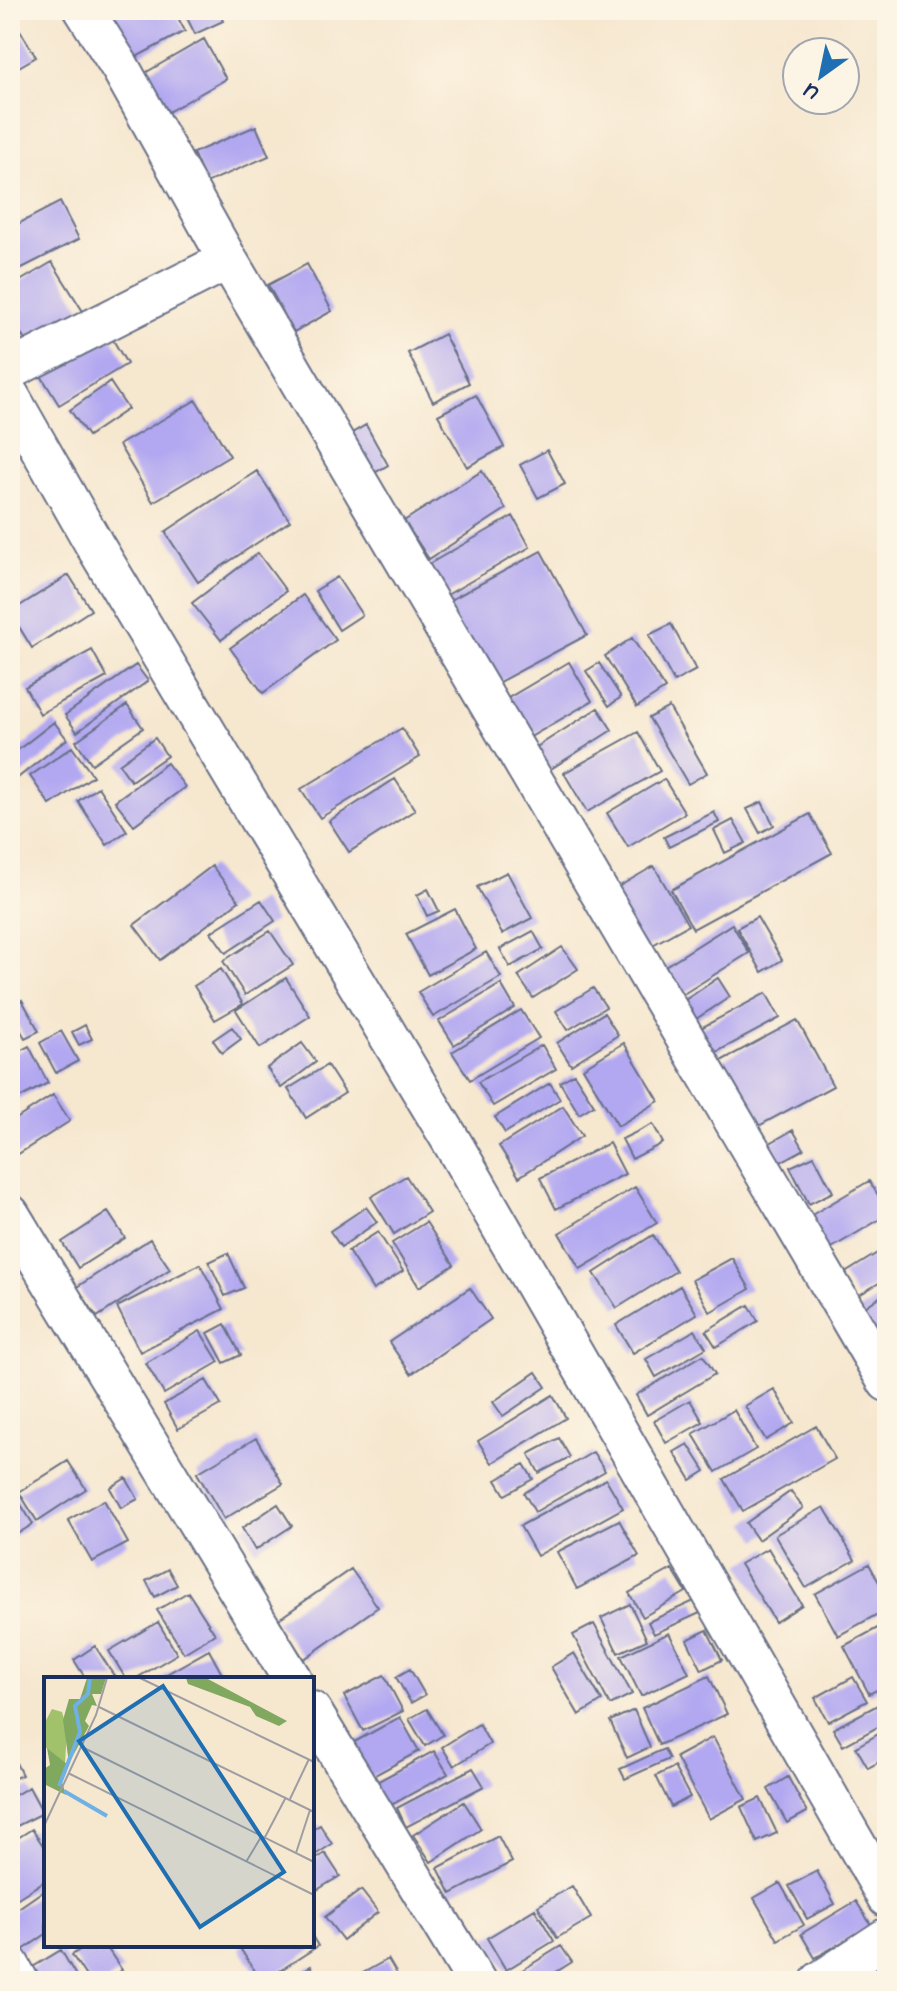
<svg xmlns="http://www.w3.org/2000/svg" width="897" height="1991" font-family="'Architects Daughter',sans-serif">
	<style>
		.building { fill: #b2a8f1 }
		.lines { fill: none; stroke-linecap: round; stroke-linejoin: round }
		.minor-casing { stroke: #686f86; stroke-width: 42 }
		.minor { stroke: #fff; stroke-width: 38 }
		.inset-river { fill: none; stroke: #6fb1e4; stroke-width: 4 }
		.inset-road { fill: none; stroke: #9e9da2; stroke-width: 2 }
		.view { fill: #1f6fb2; fill-opacity: 0.15; stroke: #1f6fb2; stroke-width: 4 }
		.inset-edge { fill: none; stroke: #1b2f5e; stroke-width: 4 }
	</style>
	<rect width="100%" height="100%" fill="#fcf5e5"/>
	<filter id="ink" filterUnits="userSpaceOnUse"><feTurbulence type="fractalNoise" baseFrequency=".0125" numOctaves="2"/><feDisplacementMap in="SourceGraphic" scale="16" xChannelSelector="R" yChannelSelector="G"/><feConvolveMatrix kernelMatrix="1 2 1 2 8 2 1 2 1" color-interpolation-filters="sRGB"/></filter>
	<filter id="wash" filterUnits="userSpaceOnUse"><feTurbulence type="fractalNoise" baseFrequency=".006" numOctaves="4" result="noise"/><feDisplacementMap in="SourceGraphic" scale="32" xChannelSelector="R" yChannelSelector="G"/><feGaussianBlur stdDeviation="1.8" result="paint"/><feColorMatrix in="noise" values="0 0 0 0 0 0 0 0 0 0 0 0 0 0 0 0 0 1.4 0 .05"/><feComposite in="paint" operator="in"/></filter>
	<g filter="url(#wash)">
		<rect width="100%" height="100%" fill="#f6e7cf"/>
		<g id="blocks">
			<path class="building" d="M105 10H174L185 31 125 63Z
				M183 10H218L223 21 195 34Z
				M17 25 36 57 10 72V29Z
				M204 39 226 79 168 112 145 73Z
				M256 126 269 156 206 183 193 153Z
				M60 202 79 239 10 274V228Z
				M52 262 89 321 34 355 10 315V287Z
				M307 264 332 311 294 332 268 285Z
				M109 333 127 364 59 405 40 374Z
				M444 334 469 383 433 402 408 353Z
				M110 382 128 409 88 436 70 410Z
				M476 395 504 447 467 467 438 415Z
				M196 400 230 456 153 502 119 445Z
				M366 425 388 465 369 476 347 436Z
				M547 450 565 484 538 498 520 465Z
				M257 471 290 521 198 582 165 532Z
				M482 471 506 509 429 559 404 521Z
				M513 516 530 547 447 595 429 564Z
				M541 551 587 635 490 687 445 603Z
				M258 553 286 591 221 640 192 603Z
				M69 575 91 610 32 648 10 612Z
				M337 577 362 615 339 630 315 591Z
				M303 595 336 640 263 693 230 648Z
				M671 624 696 670 674 682 649 635Z
				M632 638 665 689 637 707 605 656Z
				M92 650 107 677 40 714 25 687Z
				M569 662 592 701 520 743 498 704Z
				M599 663 621 697 609 706 586 671Z
				M136 665 148 681 77 732 65 715Z
				M127 705 143 728 92 764 76 741Z
				M669 707 707 773 688 784 649 718Z
				M598 708 612 730 549 770 535 748Z
				M54 722 67 739 15 780 10 774V756Z
				M402 728 420 757 320 818 301 789Z
				M638 732 660 771 587 812 564 773Z
				M155 738 167 756 131 781 119 764Z
				M72 747 93 776 50 805 30 776Z
				M167 763 185 787 134 825 115 801Z
				M395 779 415 810 349 852 329 821Z
				M664 779 685 813 628 847 607 813Z
				M98 787 127 831 107 845 78 801Z
				M762 802 774 825 760 833 747 809Z
				M714 812 719 822 669 847 664 837Z
				M810 814 832 853 693 929 671 890Z
				M733 820 746 843 725 853 714 830Z
				M212 866 239 901 160 960 134 925Z
				M654 866 688 925 640 952 606 894Z
				M507 872 532 918 502 934 477 887Z
				M428 889 439 911 427 916 417 895Z
				M261 900 275 921 226 953 211 932Z
				M455 909 476 949 428 975 406 934Z
				M757 917 782 960 762 972 737 928Z
				M732 924 749 953 677 998 659 970Z
				M270 931 293 965 245 995 223 961Z
				M533 931 543 949 510 967 500 949Z
				M562 947 578 969 533 998 518 976Z
				M486 952 501 977 433 1017 418 992Z
				M221 969 243 1004 215 1020 194 986Z
				M286 978 310 1016 260 1048 236 1010Z
				M718 978 730 997 682 1028 670 1010Z
				M501 984 515 1008 454 1045 439 1021Z
				M593 988 606 1007 568 1030 556 1011Z
				M766 993 780 1018 700 1061 686 1036Z
				M22 1000 39 1031 25 1038 10 1012V1007Z
				M521 1010 539 1038 470 1080 452 1052Z
				M604 1013 618 1035 571 1065 557 1043Z
				M797 1020 833 1086 755 1128 719 1062Z
				M85 1025 92 1039 79 1045 72 1032Z
				M232 1027 241 1039 222 1053 213 1040Z
				M61 1031 78 1061 56 1073 40 1043Z
				M302 1043 316 1062 281 1088 267 1068Z
				M624 1043 659 1101 618 1126 583 1068Z
				M542 1045 556 1069 493 1106 478 1082Z
				M29 1046 48 1083 10 1103V1056Z
				M327 1065 345 1093 306 1118 288 1089Z
				M574 1074 594 1105 579 1114 560 1082Z
				M550 1083 560 1099 505 1133 495 1117Z
				M53 1095 70 1121 12 1158 10 1154V1123Z
				M563 1106 582 1136 519 1177 499 1146Z
				M653 1124 663 1143 632 1159 622 1139Z
				M793 1130 804 1149 768 1169 758 1150Z
				M609 1143 625 1174 556 1209 540 1178Z
				M814 1156 833 1192 809 1204 790 1167Z
				M406 1176 429 1212 394 1234 371 1197Z
				M869 1181 887 1209V1215L825 1252 805 1219Z
				M635 1187 657 1223 580 1269 559 1233Z
				M366 1207 377 1222 341 1247 330 1231Z
				M108 1212 125 1238 78 1268 62 1242Z
				M426 1222 454 1265 419 1287 392 1243Z
				M378 1232 403 1271 373 1290 348 1251Z
				M653 1235 676 1271 617 1308 594 1273Z
				M150 1239 170 1269 97 1317 77 1287Z
				M887 1247V1278L856 1297 842 1275Z
				M228 1253 244 1288 225 1296 209 1262Z
				M732 1258 750 1289 710 1312 692 1280Z
				M200 1264 224 1309 140 1352 117 1307Z
				M680 1286 697 1314 633 1353 616 1325Z
				M470 1288 491 1319 411 1374 389 1342Z
				M887 1292V1337L880 1342 859 1311Z
				M749 1305 758 1321 716 1347 706 1331Z
				M225 1324 241 1355 224 1363 208 1333Z
				M695 1330 706 1348 656 1377 646 1359Z
				M200 1331 219 1362 164 1394 146 1363Z
				M703 1355 715 1374 647 1415 636 1395Z
				M536 1372 546 1387 503 1416 493 1402Z
				M206 1380 221 1405 178 1429 164 1404Z
				M774 1389 794 1423 766 1440 745 1406Z
				M553 1395 566 1418 492 1463 478 1441Z
				M690 1400 703 1422 666 1443 654 1421Z
				M734 1410 756 1449 716 1472 693 1434Z
				M816 1426 835 1459 743 1511 724 1479Z
				M256 1438 283 1484 224 1519 197 1473Z
				M559 1438 570 1457 539 1473 529 1454Z
				M688 1444 705 1471 691 1480 674 1452Z
				M593 1452 605 1471 535 1512 524 1493Z
				M68 1461 86 1489 37 1521 19 1492Z
				M524 1464 533 1479 505 1495 496 1480Z
				M126 1478 138 1499 121 1508 110 1488Z
				M606 1479 623 1508 537 1556 520 1526Z
				M10 1487 33 1524 14 1536 10 1529Z
				M791 1491 803 1508 758 1540 746 1523Z
				M104 1500 128 1543 92 1562 68 1520Z
				M278 1504 292 1526 255 1550 242 1528Z
				M824 1507 855 1560 806 1588 775 1535Z
				M619 1520 639 1556 577 1589 557 1552Z
				M768 1548 802 1605 775 1622 740 1564Z
				M869 1564 887 1597V1609L838 1636 815 1594Z
				M168 1569 177 1585 155 1597 146 1581Z
				M351 1569 378 1607 304 1659 276 1621Z
				M672 1569 686 1592 643 1617 629 1593Z
				M188 1592 215 1634 184 1653 157 1610Z
				M694 1601 700 1613 654 1634 648 1622Z
				M630 1604 647 1640 618 1653 601 1618Z
				M158 1622 177 1654 135 1679H126L109 1651Z
				M887 1623V1685L869 1694 844 1646Z
				M594 1624 632 1694 610 1705 573 1635Z
				M707 1630 722 1660 702 1670 687 1640Z
				M669 1633 689 1673 641 1696 621 1656Z
				M95 1646 116 1679H86L74 1660Z
				M209 1650 223 1676 219 1679H158Z
				M574 1653 602 1701 579 1715 551 1667Z
				M410 1669 425 1695 411 1703 396 1677Z
				M384 1675 403 1711 363 1731 344 1696Z
				M709 1676 727 1714 659 1745 642 1708Z
				M853 1677 867 1701 828 1722 815 1698Z
				M887 1700V1722L843 1746 833 1729Z
				M427 1709 443 1735 425 1746 409 1719Z
				M634 1710 650 1747 627 1758 610 1721Z
				M400 1717 419 1751 366 1780 347 1746Z
				M479 1724 490 1744 454 1766 442 1747Z
				M887 1729V1758L868 1768 856 1747Z
				M713 1737 746 1799 709 1819 676 1757Z
				M664 1749 669 1759 625 1779 620 1769Z
				M10 1751 22 1775 10 1780Z
				M434 1751 448 1774 384 1809 371 1785Z
				M674 1767 690 1797 671 1807 656 1776Z
				M473 1768 484 1786 406 1827 397 1808Z
				M788 1777 807 1812 787 1823 768 1789Z
				M29 1787 43 1813 17 1826 10 1813V1798Z
				M760 1798 777 1833 757 1842 741 1807Z
				M464 1802 481 1829 431 1862 413 1835Z
				M320 1825 332 1844 312 1857V1830Z
				M32 1829 46 1850V1880L10 1903V1843Z
				M498 1836 512 1862 451 1894 438 1868Z
				M325 1853 340 1876 312 1893V1862Z
				M817 1871 835 1904 807 1919 789 1886Z
				M780 1883 804 1925 778 1940 754 1898Z
				M572 1886 591 1918 557 1938 538 1906Z
				M46 1889V1934L13 1957 10 1953V1914Z
				M361 1890 378 1912 343 1940 325 1917Z
				M856 1901 871 1925 815 1958 801 1934Z
				M535 1909 554 1941 506 1970 487 1938Z
				M312 1936 318 1946 264 1981H261L240 1948 244 1945H312Z
				M87 1945H105L122 1970 107 1981H89L72 1955Z
				M561 1946 572 1962 542 1981H510L508 1979Z
				M61 1950 79 1981H21L18 1976Z
				M388 1959 401 1981H349Z
				M311 1966 319 1981H285Z"/>
		</g>
	</g>
	<g filter="url(#ink)">
		<use href="#blocks" fill-opacity="0" stroke="#686f86" stroke-width="2"/>
		<g class="lines">
			<defs>
				<path id="minor" d="M84 10 120 67 228 260 887 1382
					M10 370 228 260
					M10 396 94 544 456 1149 887 1898
					M10 1214 292 1679
					M312 1711 476 1981
					M10 1965 19 1981
					M820 1981 887 1937"/>
			</defs>
			<use href="#minor" class="minor-casing"/>
			<use href="#minor" class="minor"/>
		</g>
	</g>
	<g transform="translate(44 1677)">
		<rect width="270" height="270" fill="#f6e7cf"/>
		<path d="M8 32 18 35 23 52 21 86 0 69V47Z" fill="#a1c26b"/>
		<path d="M43 1H62L57 17H48L53 29 48 28 41 44 45 49 25 86 19 43 25 22H36ZM142 1H162L243 44 235 49 212 39 206 30 144 7ZM3 71 23 87 17 102 22 118 0 107V92L6 88Z" fill="#80a85f"/>
		<path class="inset-river" d="M15 109 36 55 31 29 44 17 46 1M20 114 63 139"/>
		<path class="inset-road" d="M96 1 270 85M55 30 270 135M38 70 270 185M24 96 270 218M246 122 265 82M0 149 52 38 63 1M220 162 242 120M252 176 266 133M202 185 217 160"/>
		<path class="view" d="M119 9 240 195 156 250 35 64Z"/>
		<rect width="270" height="270" class="inset-edge"/>
	</g>
	<rect width="897" height="1991" fill="none" stroke="#fcf5e5" stroke-width="40"/>
	<g transform="translate(821 76) rotate(213)"><circle r="38" fill="#fcf5e5" stroke="#a2a6af" stroke-width="2"/>
	<path d="M0-6L14 30L0 20L-14 30Z" fill="#1f6fb2"/>
	<text y="-12" font-size="22" font-weight="bold" text-anchor="middle" fill="#1b2f5e">U</text>
	</g>
</svg>
